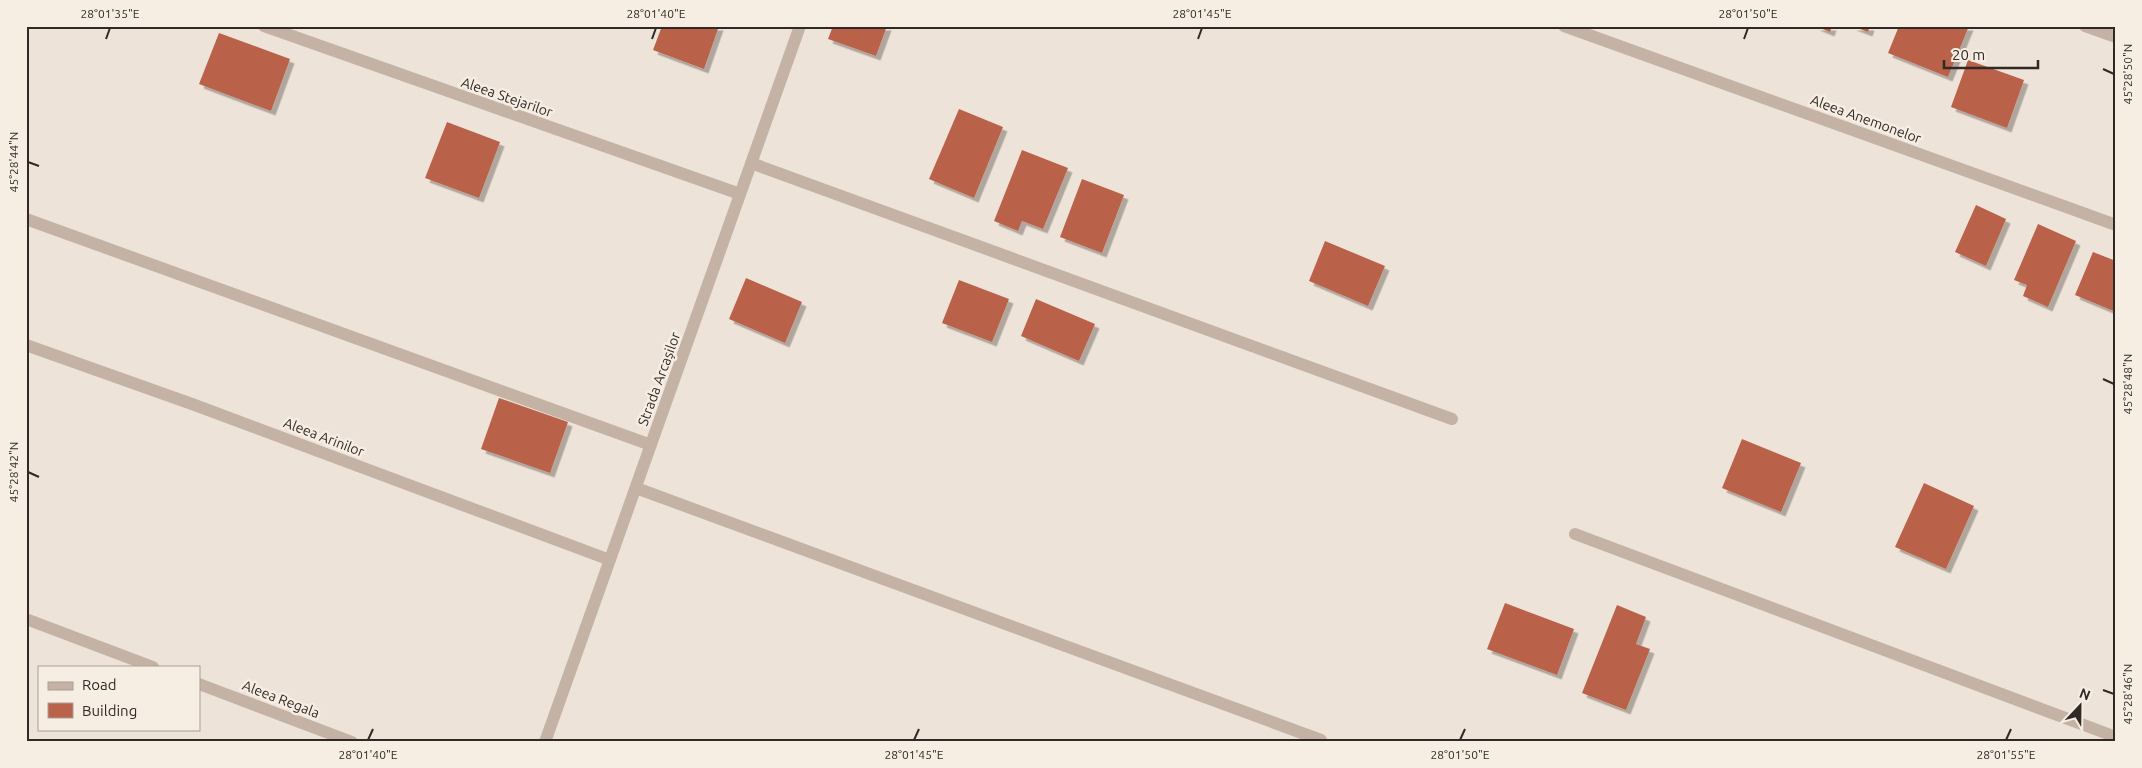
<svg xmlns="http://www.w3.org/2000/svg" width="2142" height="768" font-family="Ubuntu,sans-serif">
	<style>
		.building { fill: #ba624a; filter: url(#shadow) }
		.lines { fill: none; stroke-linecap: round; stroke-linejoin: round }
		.minor { stroke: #c4b3a5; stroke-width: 12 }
		.ticks { fill: none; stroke: #312926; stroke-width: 2 }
		.labels { text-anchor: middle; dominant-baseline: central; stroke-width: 5; stroke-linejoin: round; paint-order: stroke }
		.street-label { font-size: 14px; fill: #312926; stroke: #f6ede3 }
		.neatline { fill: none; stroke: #312926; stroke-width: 2 }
		.ticks-label { font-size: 12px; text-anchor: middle; fill: #312926 }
	</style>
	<defs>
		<filter id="shadow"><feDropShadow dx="4.5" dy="4.5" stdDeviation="0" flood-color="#0004"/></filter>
	</defs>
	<rect width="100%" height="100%" fill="#eee3d8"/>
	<path class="building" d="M662 26H719L704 69 653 50Z
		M833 26H887L876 56 828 39Z
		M1815 26H1832L1830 32Z
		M1852 26H1870L1868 32Z
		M1899 26H1969L1948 77 1888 53Z
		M219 33 290 59 271 111 199 84Z
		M1968 60 2024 80 2007 128 1951 107Z
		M959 109 1003 127 974 198 929 179Z
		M447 122 500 142 479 198 425 178Z
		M1022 150 1068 168 1043 229 1022 221 1018 231 994 221Z
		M1082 179 1124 195 1102 253 1060 237Z
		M1976 205 2006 219 1986 266 1955 252Z
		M2038 224 2076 241 2048 307 2023 296 2027 285 2014 280Z
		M1325 241 1385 266 1368 306 1309 281Z
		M2093 252 2116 261V312L2075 295Z
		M746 278 802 302 785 343 729 319Z
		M959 280 1009 299 992 342 942 323Z
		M1036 299 1095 324 1079 361 1021 336Z
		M499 398 568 422 550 473 481 449Z
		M1742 439 1801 463 1781 512 1722 488Z
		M1924 483 1974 506 1946 569 1895 547Z
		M1505 603 1574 629 1557 675 1487 649Z
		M1617 605 1646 617 1636 644 1650 649 1626 710 1582 693Z"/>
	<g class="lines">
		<path class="minor" d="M264 26 740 194
			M1564 26 2116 225
			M2085 26 2116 37
			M751 163 1452 419
			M26 219 651 445
			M26 345 192 404 610 560
			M636 488 1321 740
			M1575 534 2116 737
			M26 619 153 667
			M199 684 352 742
			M545 742 800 26"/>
	</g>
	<path class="ticks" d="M106 39 110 28M652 39 656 28M1198 39 1202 28M1744 39 1748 28M2103 69 2114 74M28 162 39 166M2103 379 2114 384M28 472 39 477M2103 690 2114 694M368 740 373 729M914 740 919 729M1460 740 1465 729M2006 740 2011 729"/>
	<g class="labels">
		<g class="street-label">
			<text transform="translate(507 97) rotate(19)">Aleea Stejarilor</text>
			<text transform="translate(1866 119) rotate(20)">Aleea Anemonelor</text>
			<text transform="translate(659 379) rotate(-70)">Strada Arcașilor</text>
			<text transform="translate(324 437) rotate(21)">Aleea Arinilor</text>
			<text transform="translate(281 699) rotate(21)">Aleea Regala</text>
		</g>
	</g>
	<rect width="2142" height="768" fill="none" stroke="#f6ede3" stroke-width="55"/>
	<rect x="38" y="666" width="162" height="65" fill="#f6ede3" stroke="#a79f97"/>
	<rect x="48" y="682" width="25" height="8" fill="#c4b3a5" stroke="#a79f97"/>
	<text x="82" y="690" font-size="15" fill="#312926">Road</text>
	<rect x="48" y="703" width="25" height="15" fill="#ba624a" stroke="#a79f97"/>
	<text x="82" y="716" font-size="15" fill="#312926">Building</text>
	<g transform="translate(2080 706) rotate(22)" stroke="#f6ede3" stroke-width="4" paint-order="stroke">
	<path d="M0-4L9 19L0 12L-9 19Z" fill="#312926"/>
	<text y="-8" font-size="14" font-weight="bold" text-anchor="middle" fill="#312926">N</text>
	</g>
	<path d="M1944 60v8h94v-8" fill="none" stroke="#312926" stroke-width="2.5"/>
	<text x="1952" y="60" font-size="15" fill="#312926" stroke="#f6ede3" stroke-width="4" paint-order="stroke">20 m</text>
	<rect x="28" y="28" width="2086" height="712" class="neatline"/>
	<g class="ticks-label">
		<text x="110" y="18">28°01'35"E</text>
		<text x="656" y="18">28°01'40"E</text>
		<text x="1202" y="18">28°01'45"E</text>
		<text x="1748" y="18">28°01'50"E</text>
		<text transform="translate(2128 74) rotate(-90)" y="4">45°28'50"N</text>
		<text transform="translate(14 162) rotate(-90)" y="4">45°28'44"N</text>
		<text transform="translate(2128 384) rotate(-90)" y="4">45°28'48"N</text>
		<text transform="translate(14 472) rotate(-90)" y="4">45°28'42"N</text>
		<text transform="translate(2128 694) rotate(-90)" y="4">45°28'46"N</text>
		<text x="368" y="759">28°01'40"E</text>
		<text x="914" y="759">28°01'45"E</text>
		<text x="1460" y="759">28°01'50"E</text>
		<text x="2006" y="759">28°01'55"E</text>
	</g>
</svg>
